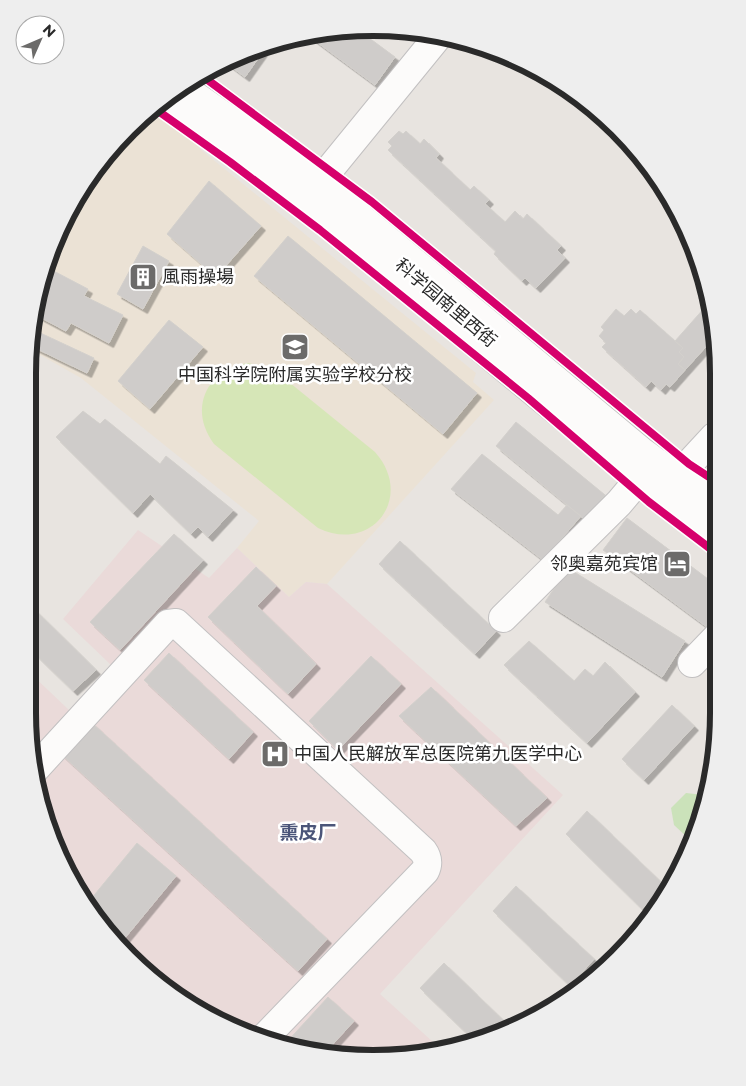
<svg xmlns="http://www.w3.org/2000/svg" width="746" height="1086" font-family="Montserrat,'Noto Sans SC',sans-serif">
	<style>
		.education { fill: #ebe2d5 }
		.medical { fill: #eadad9 }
		.green { fill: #cbe2ba }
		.pitch { fill: #d6e6b7 }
		.building { fill: #cfccca; stroke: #d3d0cc; filter: url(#shadow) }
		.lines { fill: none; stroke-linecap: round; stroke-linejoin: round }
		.minor-casing { stroke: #c2c0c1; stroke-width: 30 }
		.minor { stroke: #fcfbfa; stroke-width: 28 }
		.cycleway-casing { stroke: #fff; stroke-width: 11 }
		.cycleway { stroke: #d6006c; stroke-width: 8 }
		.labels { text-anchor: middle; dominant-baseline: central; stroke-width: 5; stroke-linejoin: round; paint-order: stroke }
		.poi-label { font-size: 18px; fill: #2a2a2a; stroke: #fff; text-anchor: start }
		.street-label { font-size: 18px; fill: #2a2a2a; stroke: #fff }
		.neighbourhood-label { font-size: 19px; font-weight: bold; fill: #4b5579; stroke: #fff }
		.rim { fill: none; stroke: #2a2a2a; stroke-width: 6 }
	</style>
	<defs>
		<filter id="shadow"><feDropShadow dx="4.5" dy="4.5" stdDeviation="0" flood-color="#0004"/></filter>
	</defs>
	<rect width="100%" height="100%" fill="#e8e4e0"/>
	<path class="education" d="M150 112 197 143 200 149 476 373 473 382 494 400 327 584 306 582 289 597 237 548 259 521 81 378 33 351 34 306 74 201 129 129Z"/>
	<path class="medical" d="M138 530 209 578 237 548 289 597 306 582 327 584 563 795 380 994 443 1051 328 1056 241 1032 145 973 86 905 39 803 28 713V671L69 710 111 665 63 619Z"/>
	<path class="green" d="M686 793 704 795 707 797 694 838 689 839 674 825 671 808Z"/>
	<path class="pitch" d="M248 363 269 368 279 374 375 452C415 497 372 554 318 528L214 444C188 409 206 370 248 363Z"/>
	<path class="building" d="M357 29 395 57 375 85 306 34Z
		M261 48 264 50 245 77 225 62 241 54Z
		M399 131 403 134 406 131 420 144 424 139 439 154 436 158 470 190 474 186 489 200 485 204 505 222 515 211 523 219 527 214 561 246 557 250 565 258 536 288 525 278 522 281 494 254 496 251 388 150 392 146 388 142Z
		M209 181 261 226 216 277 167 234Z
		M288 236 477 393 443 434 254 276Z
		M143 246 169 261 143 309 117 294Z
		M48 268 88 289 84 296 123 315 109 343 71 323 66 331 34 314V306Z
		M706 289 712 306V340L685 370 678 364 684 357 679 352 683 348 675 341 706 306 698 298Z
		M616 309 624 316 631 309 636 314 640 310 683 348 679 352 684 357 678 364 685 370 670 387 666 384 661 390 651 381 646 387 602 347 606 343 599 336 604 330 601 327Z
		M169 320 203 347 150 409 118 381Z
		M34 330 94 358 87 373 33 347Z
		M83 411 100 424 105 419 160 464 166 456 233 510 208 537 198 527 191 534 150 494 133 513 56 437Z
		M516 422 605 495 584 519 496 446Z
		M482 454 558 515 567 505 581 516 543 560 451 489Z
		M627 518 716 585 717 614 707 627 603 550Z
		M174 534 203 560 120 650 90 622Z
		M400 541 496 631 475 654 379 564Z
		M256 567 276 586 257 606 316 664 288 694 208 617Z
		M568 568 685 641 662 677 545 602Z
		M29 604 96 670 73 691 29 648Z
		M529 641 574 681 585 669 593 676 605 662 635 692 587 743 504 665Z
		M169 653 253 732 229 759 144 680Z
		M371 656 401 684 338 750 309 721Z
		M431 687 547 798 516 826 399 716Z
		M672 705 694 726 644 780 622 759Z
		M91 722 327 939 298 971 61 754Z
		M587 811 665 886 642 909 566 834Z
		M137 843 176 876 120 944 86 905Z
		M516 886 594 959 570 986 493 911Z
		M444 963 511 1028 474 1040 420 988Z
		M328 997 354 1021 324 1054 285 1044Z"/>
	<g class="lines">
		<defs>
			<path id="minor" d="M181 86 319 183 641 451 715 505
				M163 100C216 138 271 175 322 216 453 322 579 435 716 534
				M307 197 440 34
				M664 491 714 437
				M503 618 619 503 652 464
				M692 663 717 637
				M35 769 168 624 176 623 423 851C428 858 429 863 425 871L264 1038"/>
		</defs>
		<use href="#minor" class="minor-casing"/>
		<use href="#minor" class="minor"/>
		<defs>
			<path id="cycleway" d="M201 75 372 202 689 464 715 481
				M154 108 230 162 320 230 528 398 649 502 716 553"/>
		</defs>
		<use href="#cycleway" class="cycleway-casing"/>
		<use href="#cycleway" class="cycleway"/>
	</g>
	<defs>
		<symbol id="building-square" viewBox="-11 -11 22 22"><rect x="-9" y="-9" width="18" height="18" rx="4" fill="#6c6b6a" stroke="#fff"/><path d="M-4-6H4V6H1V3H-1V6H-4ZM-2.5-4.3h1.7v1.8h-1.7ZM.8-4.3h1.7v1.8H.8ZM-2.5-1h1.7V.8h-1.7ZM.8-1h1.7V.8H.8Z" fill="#fff"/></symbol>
		<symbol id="school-square" viewBox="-11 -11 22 22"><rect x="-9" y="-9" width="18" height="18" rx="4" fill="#6c6b6a" stroke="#fff"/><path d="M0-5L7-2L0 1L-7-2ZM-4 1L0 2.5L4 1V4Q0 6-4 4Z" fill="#fff"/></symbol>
		<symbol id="hotel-square" viewBox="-11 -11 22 22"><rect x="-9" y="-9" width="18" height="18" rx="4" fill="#6c6b6a" stroke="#fff"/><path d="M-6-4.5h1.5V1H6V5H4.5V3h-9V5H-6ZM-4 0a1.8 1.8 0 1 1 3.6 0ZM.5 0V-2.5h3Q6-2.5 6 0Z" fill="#fff"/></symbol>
		<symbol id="hospital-square" viewBox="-11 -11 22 22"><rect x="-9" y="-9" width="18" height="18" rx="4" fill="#6c6b6a" stroke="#fff"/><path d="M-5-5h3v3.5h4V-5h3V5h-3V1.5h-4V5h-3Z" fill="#fff"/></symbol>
	</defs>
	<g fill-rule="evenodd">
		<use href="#building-square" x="127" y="261" width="32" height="32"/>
		<use href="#school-square" x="279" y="331" width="32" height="32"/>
		<use href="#hotel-square" x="661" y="548" width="32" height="32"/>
		<use href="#hospital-square" x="259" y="738" width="32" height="32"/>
	</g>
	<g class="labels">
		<g class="poi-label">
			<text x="162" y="277">風雨操場</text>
			<text x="295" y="375" text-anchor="middle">中国科学院附属实验学校分校</text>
			<text x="658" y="564" text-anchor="end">邻奥嘉苑宾馆</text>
			<text x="294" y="754">中国人民解放军总医院第九医学中心</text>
		</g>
		<g class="street-label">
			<text transform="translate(446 303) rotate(40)">科学园南里西街</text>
		</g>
		<g class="neighbourhood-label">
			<text x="308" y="832">熏皮厂</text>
		</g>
	</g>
	<path d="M0 0H746V1086H0ZM373 36H373A337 337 0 0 1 710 373V713A337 337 0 0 1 373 1050H373A337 337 0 0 1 36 713V373A337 337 0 0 1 373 36Z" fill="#eee" fill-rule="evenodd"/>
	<path class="rim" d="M373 36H373A337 337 0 0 1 710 373V713A337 337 0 0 1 373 1050H373A337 337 0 0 1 36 713V373A337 337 0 0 1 373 36Z"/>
	<g transform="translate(40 40) rotate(45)"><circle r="24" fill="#ffffff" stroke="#aaaaaa"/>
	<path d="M0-4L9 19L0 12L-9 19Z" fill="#6c6b6a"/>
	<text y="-8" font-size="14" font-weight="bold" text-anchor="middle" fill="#2a2a2a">N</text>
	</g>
</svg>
